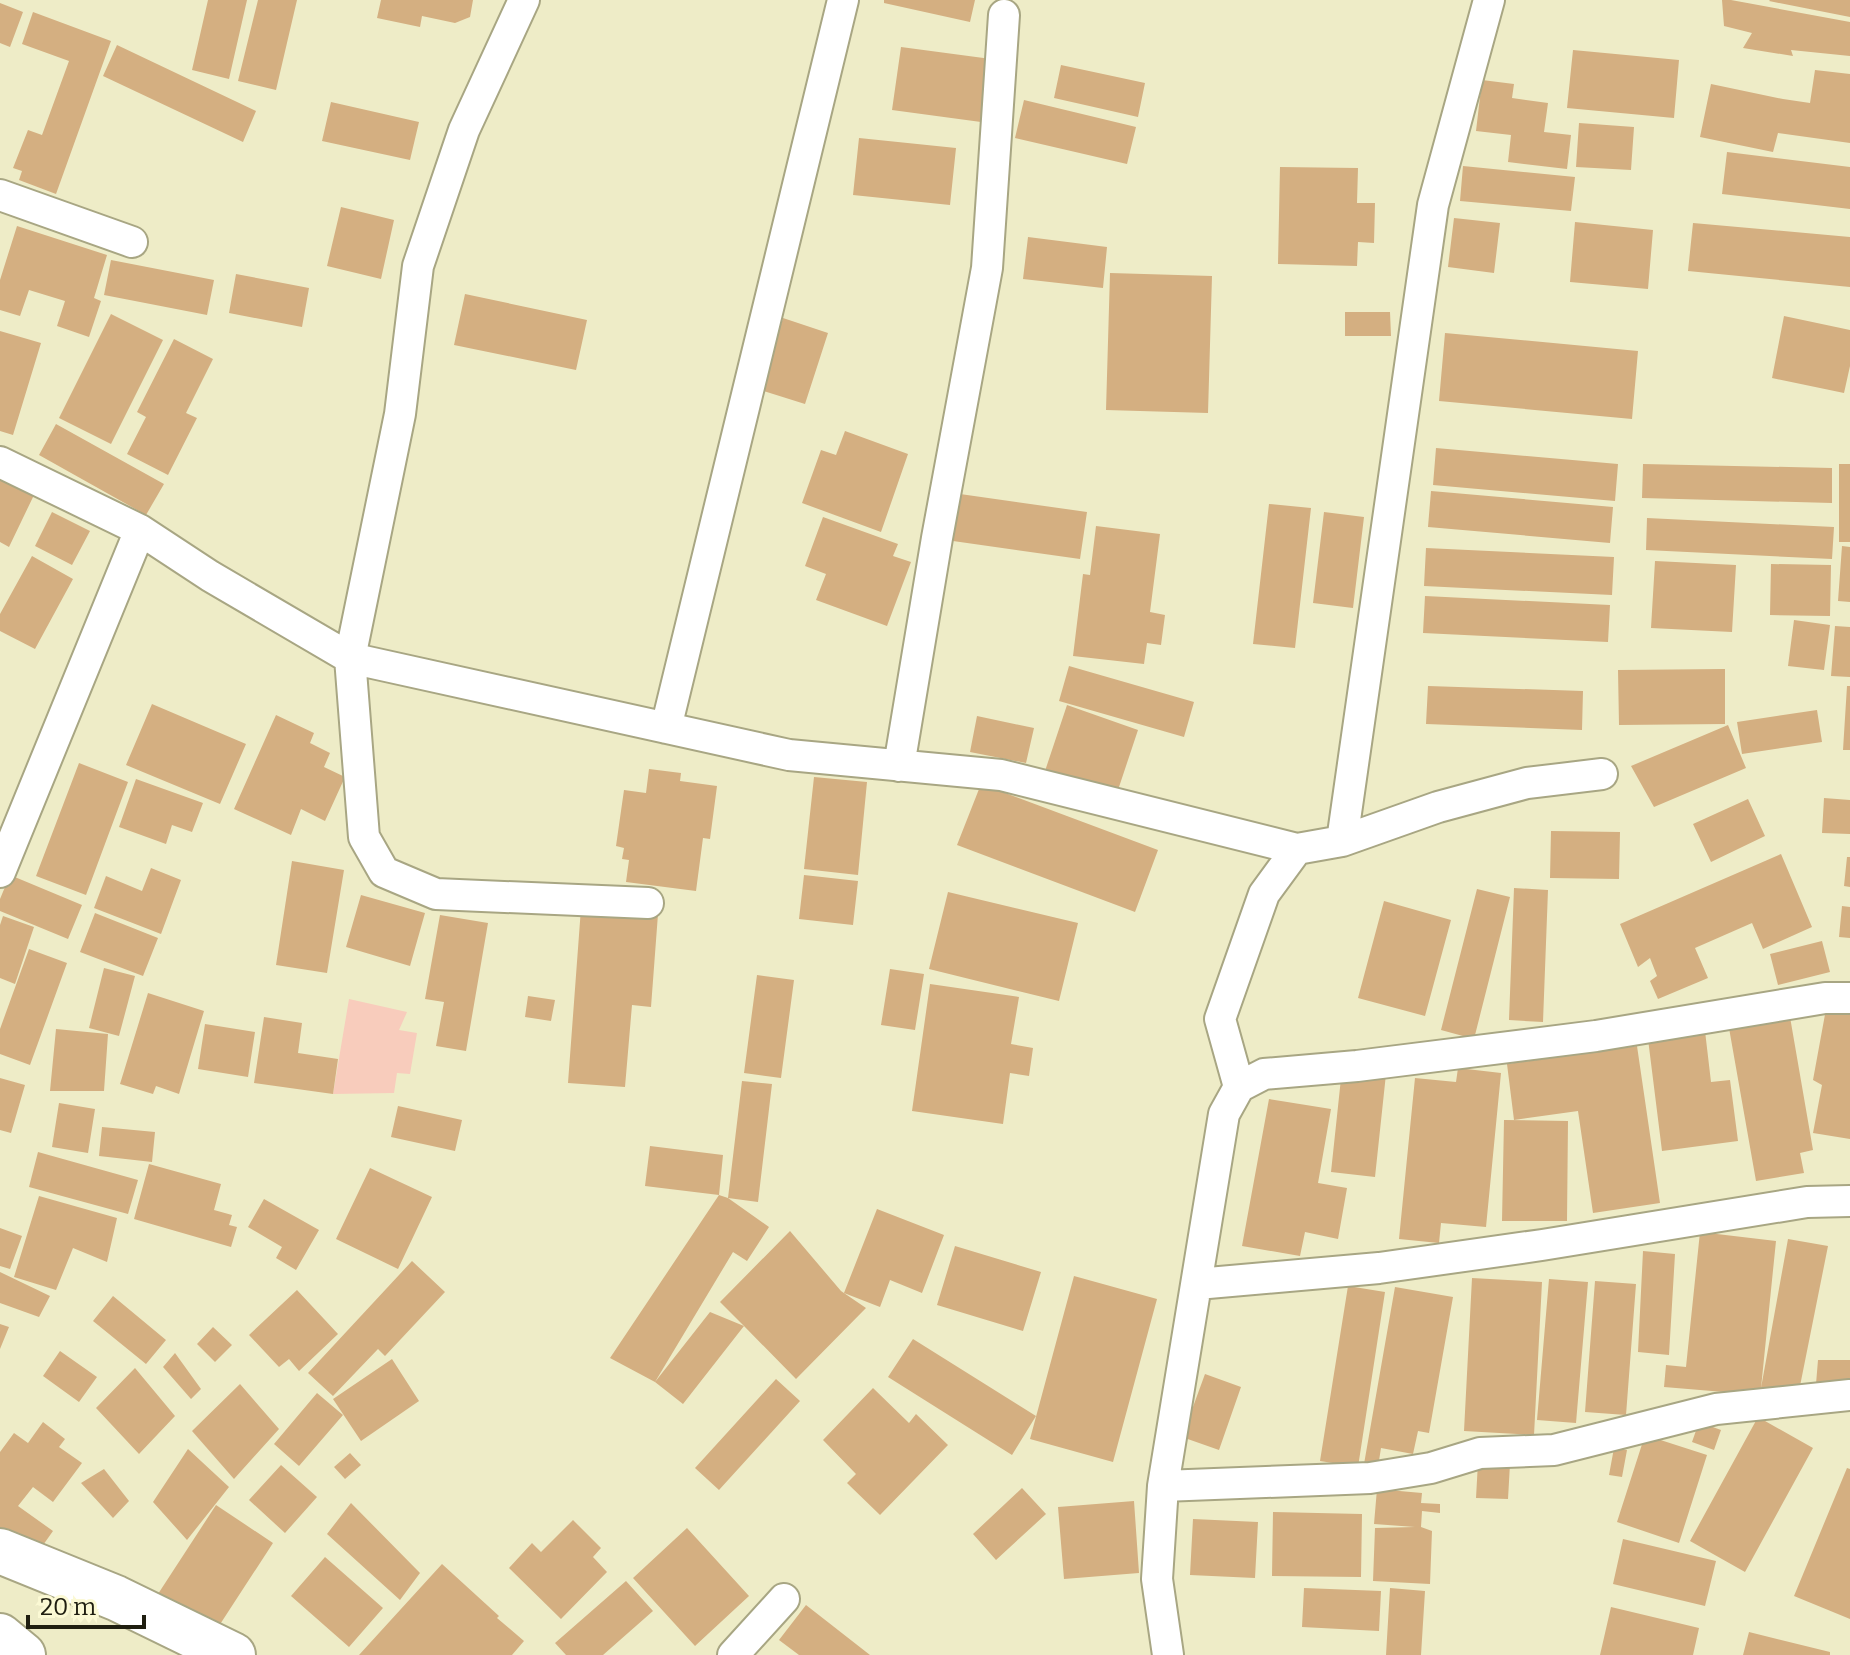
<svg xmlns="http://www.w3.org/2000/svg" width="1850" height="1655" font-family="Bitter,serif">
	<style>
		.green { fill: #f8ccbc }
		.building { fill: #d4af81 }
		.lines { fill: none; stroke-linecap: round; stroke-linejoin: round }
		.street-casing { stroke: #a8a683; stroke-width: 34 }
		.secondary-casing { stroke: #a8a683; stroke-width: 48 }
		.street { stroke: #fff; stroke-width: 30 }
		.secondary { stroke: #fff; stroke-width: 44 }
	</style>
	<rect width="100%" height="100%" fill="#eeecc7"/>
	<path class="green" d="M349 999 407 1012 399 1030 417 1033 410 1074 397 1073 394 1093 333 1094Z"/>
	<path class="building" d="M208 0H247L229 79 192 70Z
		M258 0H297L276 90 238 81Z
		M381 0H473L470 17 455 23 422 16 420 27 377 18Z
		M884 0H975L970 22 884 3Z
		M1722 0H1731L1850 22V56L1791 50 1793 56 1743 48 1752 33 1724 26Z
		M1770 0H1850V17L1769 1Z
		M0 3 23 12 10 47 0 43Z
		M33 12 111 41 56 194 19 180 22 171 13 168 28 130 42 135 69 61 22 44Z
		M117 45 256 111 243 142 103 76Z
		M901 47 991 59 981 122 892 110Z
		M1573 50 1679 60 1674 118 1567 108Z
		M1061 65 1145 83 1138 117 1054 98Z
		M1815 70 1850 74V143L1778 133 1773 152 1700 137 1711 84 1783 99 1810 103Z
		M1482 80 1514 84 1512 98 1548 103 1544 132 1571 135 1567 169 1508 162 1511 135 1476 131Z
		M1024 100 1136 127 1127 164 1015 138Z
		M331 102 419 122 410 160 322 141Z
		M1579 123 1634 127 1631 170 1576 167Z
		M859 138 956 148 950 205 853 195Z
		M1727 152 1850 167V209L1722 194Z
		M1463 166 1575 177 1571 211 1460 201Z
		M1280 167 1358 168 1357 203H1375L1374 243 1358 242 1357 266 1278 264Z
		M341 207 394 220 381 279 327 266Z
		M1454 218 1500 223 1494 273 1448 267Z
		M1575 222 1653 230 1648 289 1570 282Z
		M1693 223 1850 237V287L1688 271Z
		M17 226 107 255 94 298 101 301 89 337 57 326 65 301 29 290 20 316 0 310V280Z
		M1028 237 1107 247 1103 288 1023 279Z
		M111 260 214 280 207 315 104 295Z
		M1110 273 1212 276 1208 413 1106 410Z
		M236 274 309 288 302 327 229 313Z
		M465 294 587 320 576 370 454 345Z
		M1345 312H1390L1391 336H1345Z
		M111 314 163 340 111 444 59 418Z
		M1784 316 1850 330V366L1844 393 1772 378Z
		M783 318 828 333 805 404 760 390Z
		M0 331 41 343 13 435 0 431Z
		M1445 333 1638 351 1632 419 1439 401Z
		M174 339 213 359 186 413 197 418 168 475 127 454 146 417 137 412Z
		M56 424 164 484 146 515 39 455Z
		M845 431 908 454 881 532 802 503 821 450 836 455Z
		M1436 448 1618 464 1615 501 1433 485Z
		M1643 464 1832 468V503L1642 498Z
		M1839 464H1850V542H1839Z
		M0 478 34 495 9 547 0 542Z
		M1431 491 1613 507 1610 543 1428 527Z
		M953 493 1087 512 1080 559 946 540Z
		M1269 504 1311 508 1295 648 1253 644Z
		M52 512 90 531 72 565 35 546Z
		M1324 512 1364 517 1353 608 1313 603Z
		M823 517 898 544 893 556 911 562 887 626 816 600 826 574 805 566Z
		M1647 518 1834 527 1832 559 1646 550Z
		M1096 526 1160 534 1150 612 1165 615 1161 645 1147 643 1144 664 1073 656 1083 574 1090 575Z
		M1842 546 1850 547V602L1838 601Z
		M1426 548 1614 557 1612 595 1424 586Z
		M32 556 73 579 35 649 0 631V614Z
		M1655 561 1736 565 1732 632 1651 628Z
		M1771 564 1831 565 1830 616 1770 615Z
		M1425 596 1610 605 1608 642 1423 633Z
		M1794 620 1830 625 1824 670 1788 666Z
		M1835 626 1850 627V677L1831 676Z
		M1069 666 1194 702 1184 737 1059 701Z
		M1725 669V724L1619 725 1618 670Z
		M1428 686 1583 691 1582 730 1426 724Z
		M1847 686H1850V750H1843Z
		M152 704 246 744 220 804 126 765Z
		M1067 705 1138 730 1116 796 1045 771Z
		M1817 710 1822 742 1742 754 1737 722Z
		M276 715 314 733 310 743 330 753 324 767 345 777 325 821 301 809 291 835 234 809Z
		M977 716 1034 728 1026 763 970 752Z
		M1728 725 1746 768 1654 807 1631 766Z
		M79 763 128 782 86 895 36 876Z
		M649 769 681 773 680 781 717 786 710 839 703 838 696 891 626 882 629 860 622 859 624 848 616 846 624 790 646 793Z
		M814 777 867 782 858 875 804 869Z
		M136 779 203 803 192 832 172 825 166 844 119 827Z
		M981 784 1158 850 1135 912 957 845Z
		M1824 798 1850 800V834L1822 833Z
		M1748 799 1765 836 1711 862 1693 824Z
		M1551 831 1620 832 1619 879 1550 878Z
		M1781 854 1812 927 1763 949 1752 923 1695 948 1708 978 1658 999 1650 981 1657 976 1650 958 1638 967 1620 924Z
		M1847 857H1850V887L1844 886Z
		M292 861 344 870 327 973 276 965Z
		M151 868 181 880 161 934 94 908 106 876 142 891Z
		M10 875 82 905 68 939 0 911V899Z
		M804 875 858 881 853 925 799 919Z
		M1514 888 1548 890 1543 1022 1509 1020Z
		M1477 889 1510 897 1474 1039 1441 1030Z
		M948 892 1078 923 1059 1001 929 969Z
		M361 895 425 913 410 966 346 947Z
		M1384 901 1451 920 1425 1016 1358 998Z
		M1842 906 1850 907V938L1839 937Z
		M581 908 658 914 651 1007 632 1005 625 1087 568 1083Z
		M95 913 158 938 143 976 80 952Z
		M440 915 488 923 466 1051 436 1046 444 1002 425 999Z
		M3 916 34 927 15 984 0 978V925Z
		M1822 941 1830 972 1778 985 1770 954Z
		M29 949 67 963 30 1065 0 1054V1029Z
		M104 968 135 976 119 1036 89 1028Z
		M890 969 924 974 915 1030 881 1025Z
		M757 975 794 980 781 1078 744 1073Z
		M930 984 1019 997 1011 1044 1033 1048 1029 1076 1010 1073 1003 1124 912 1111Z
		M148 993 204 1011 179 1094 156 1086 153 1094 120 1084Z
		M528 996 555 1000 551 1021 525 1017Z
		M1826 1009 1850 1013V1139L1813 1133 1822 1085 1813 1080Z
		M264 1017 302 1023 298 1053 338 1059 333 1094 254 1083Z
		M1790 1017 1813 1150 1800 1153 1804 1173 1756 1181 1729 1028Z
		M205 1024 255 1032 248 1077 198 1069Z
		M56 1029 108 1034 104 1091H50Z
		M1705 1031 1711 1082 1730 1080 1738 1141 1662 1151 1648 1039Z
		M1637 1046 1660 1203 1593 1213 1578 1111 1514 1120 1507 1064Z
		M1458 1068 1501 1073 1486 1227 1441 1223 1439 1243 1399 1239 1415 1078 1456 1082Z
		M1342 1069 1386 1074 1375 1177 1331 1172Z
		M0 1078 25 1085 11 1133 0 1130Z
		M742 1081 772 1084 758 1202 728 1198Z
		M1269 1099 1331 1109 1318 1183 1347 1188 1338 1239 1305 1232 1300 1256 1242 1246Z
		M59 1103 95 1109 88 1153 52 1147Z
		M398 1106 462 1120 455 1151 391 1137Z
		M1504 1120 1568 1121 1567 1221H1502Z
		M102 1127 155 1132 152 1162 99 1156Z
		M650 1146 723 1155 719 1195 645 1186Z
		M38 1152 138 1180 128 1214 29 1187Z
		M149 1164 221 1184 214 1210 232 1215 229 1225 237 1227 231 1247 134 1219Z
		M370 1168 432 1197 398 1269 336 1239Z
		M719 1195 728 1198 769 1227 747 1261 733 1252 655 1382 710 1312 744 1326 720 1302 790 1231 841 1291 866 1308 796 1379 744 1326 683 1404 655 1382 610 1358Z
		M39 1196 117 1218 107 1262 73 1248 56 1290 14 1277Z
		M264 1199 319 1230 296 1270 276 1258 282 1247 248 1227Z
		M877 1209 944 1235 922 1293 890 1280 880 1307 844 1293Z
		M0 1228 22 1236 10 1269 0 1266Z
		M1700 1232 1776 1241 1761 1388 1788 1239 1828 1246 1800 1386 1760 1395 1664 1387 1666 1365 1686 1367Z
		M955 1246 1041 1272 1023 1331 937 1305Z
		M1643 1251 1675 1254 1669 1355 1638 1352Z
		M412 1261 445 1292 385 1356 378 1349 333 1396 308 1373Z
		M0 1272 50 1296 39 1317 0 1303Z
		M1074 1276 1157 1299 1113 1462 1030 1439Z
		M1472 1278 1542 1282 1534 1435 1464 1431Z
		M1549 1279 1588 1282 1576 1423 1537 1420Z
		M1595 1281 1636 1284 1626 1415 1585 1412Z
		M1348 1286 1385 1292 1358 1467 1320 1461Z
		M1395 1287 1453 1297 1429 1433 1418 1431 1413 1454 1381 1448 1378 1467 1364 1464Z
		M297 1290 338 1334 299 1371 289 1359 279 1367 249 1335Z
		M113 1296 166 1340 146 1364 93 1321Z
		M0 1324 9 1327 0 1349Z
		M213 1327 232 1345 215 1362 197 1344Z
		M913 1339 1036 1416 1012 1455 888 1377Z
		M60 1351 97 1377 79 1402 43 1376Z
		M175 1353 201 1389 191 1399 163 1367Z
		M392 1359 419 1401 361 1441 333 1399Z
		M1818 1360H1850V1383L1816 1384Z
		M135 1368 175 1416 139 1454 96 1408Z
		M1205 1374 1241 1387 1219 1450 1182 1437Z
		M776 1379 800 1401 719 1490 695 1468Z
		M240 1384 279 1429 234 1479 192 1431Z
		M873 1388 909 1423 916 1414 948 1445 880 1515 847 1483 856 1474 823 1440Z
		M317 1393 343 1415 299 1466 274 1444Z
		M1758 1417 1813 1448 1745 1572 1690 1541Z
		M43 1422 65 1439 59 1447 82 1463 53 1502 33 1487 18 1506 53 1531 31 1562 0 1540V1452L14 1433 28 1443Z
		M1699 1422 1721 1430 1714 1450 1692 1442Z
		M1645 1435 1707 1455 1679 1543 1617 1522Z
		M1614 1448 1627 1450 1622 1477 1609 1475Z
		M188 1449 229 1487 187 1540 153 1502Z
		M350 1453 361 1465 345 1479 334 1467Z
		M1478 1462 1510 1464 1508 1499 1476 1498Z
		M281 1465 317 1497 285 1533 249 1500Z
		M1847 1468 1850 1469V1619L1794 1596Z
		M104 1469 129 1501 113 1518 81 1483Z
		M1022 1488 1046 1514 996 1560 973 1534Z
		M1377 1489 1422 1493 1421 1503 1440 1504V1513L1422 1511 1421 1527 1432 1531 1430 1584 1373 1581 1375 1528 1415 1527 1374 1524Z
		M1134 1501 1139 1573 1064 1579 1058 1507Z
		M351 1503 420 1573 400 1600 327 1534Z
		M216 1505 273 1543 215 1632 158 1594Z
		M1273 1512 1362 1514 1361 1577 1272 1576Z
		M1193 1519 1258 1522 1255 1578 1190 1575Z
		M573 1520 601 1548 593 1557 607 1572 561 1619 509 1568 532 1543 541 1552Z
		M687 1528 749 1596 695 1646 633 1578Z
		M1623 1539 1716 1561 1705 1606 1613 1584Z
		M325 1557 383 1608 349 1647 291 1596Z
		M442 1564 499 1616 497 1618 524 1641 512 1655H359Z
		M626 1581 653 1611 603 1655H566L555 1643Z
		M1304 1588 1381 1591 1379 1631 1302 1627Z
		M1390 1588 1425 1591 1421 1655H1386Z
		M806 1605 870 1655H799L779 1640Z
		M1611 1607 1699 1628 1693 1655H1600Z
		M1749 1632 1830 1652V1655H1743Z"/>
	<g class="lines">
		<defs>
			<path id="street" d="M524 0 464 130 418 266 400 414 350 658 364 837 384 872 436 894 648 903
				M0 195 132 242
				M0 462 140 530 210 576 350 658 789 755 1001 775 1297 849 1342 841 1438 807 1527 783 1602 774
				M666 728 843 0
				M899 766 937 538 987 268 1004 15
				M1342 841 1433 205 1489 0
				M0 872 140 530
				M1239 1087 1220 1019 1264 894 1297 849
				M1197 1284 1379 1268 1542 1245 1807 1202 1850 1201
				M1163 1486 1370 1478 1431 1468 1480 1453 1554 1450 1716 1409 1850 1395
				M733 1655 784 1599
				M1168 1655 1157 1579 1163 1486 1224 1114 1239 1087 1264 1074 1357 1066 1596 1036 1825 998H1850"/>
			<path id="secondary" d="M0 1551 116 1598 233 1655
				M0 1636 23 1655"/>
		</defs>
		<use href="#street" class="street-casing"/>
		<use href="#secondary" class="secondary-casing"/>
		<use href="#street" class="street"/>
		<use href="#secondary" class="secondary"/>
	</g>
	<path d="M28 1615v12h116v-12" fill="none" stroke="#1f1e10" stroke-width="4"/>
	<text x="40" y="1615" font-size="24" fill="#1f1e10" stroke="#fbf9d4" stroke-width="6" paint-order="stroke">20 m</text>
</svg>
